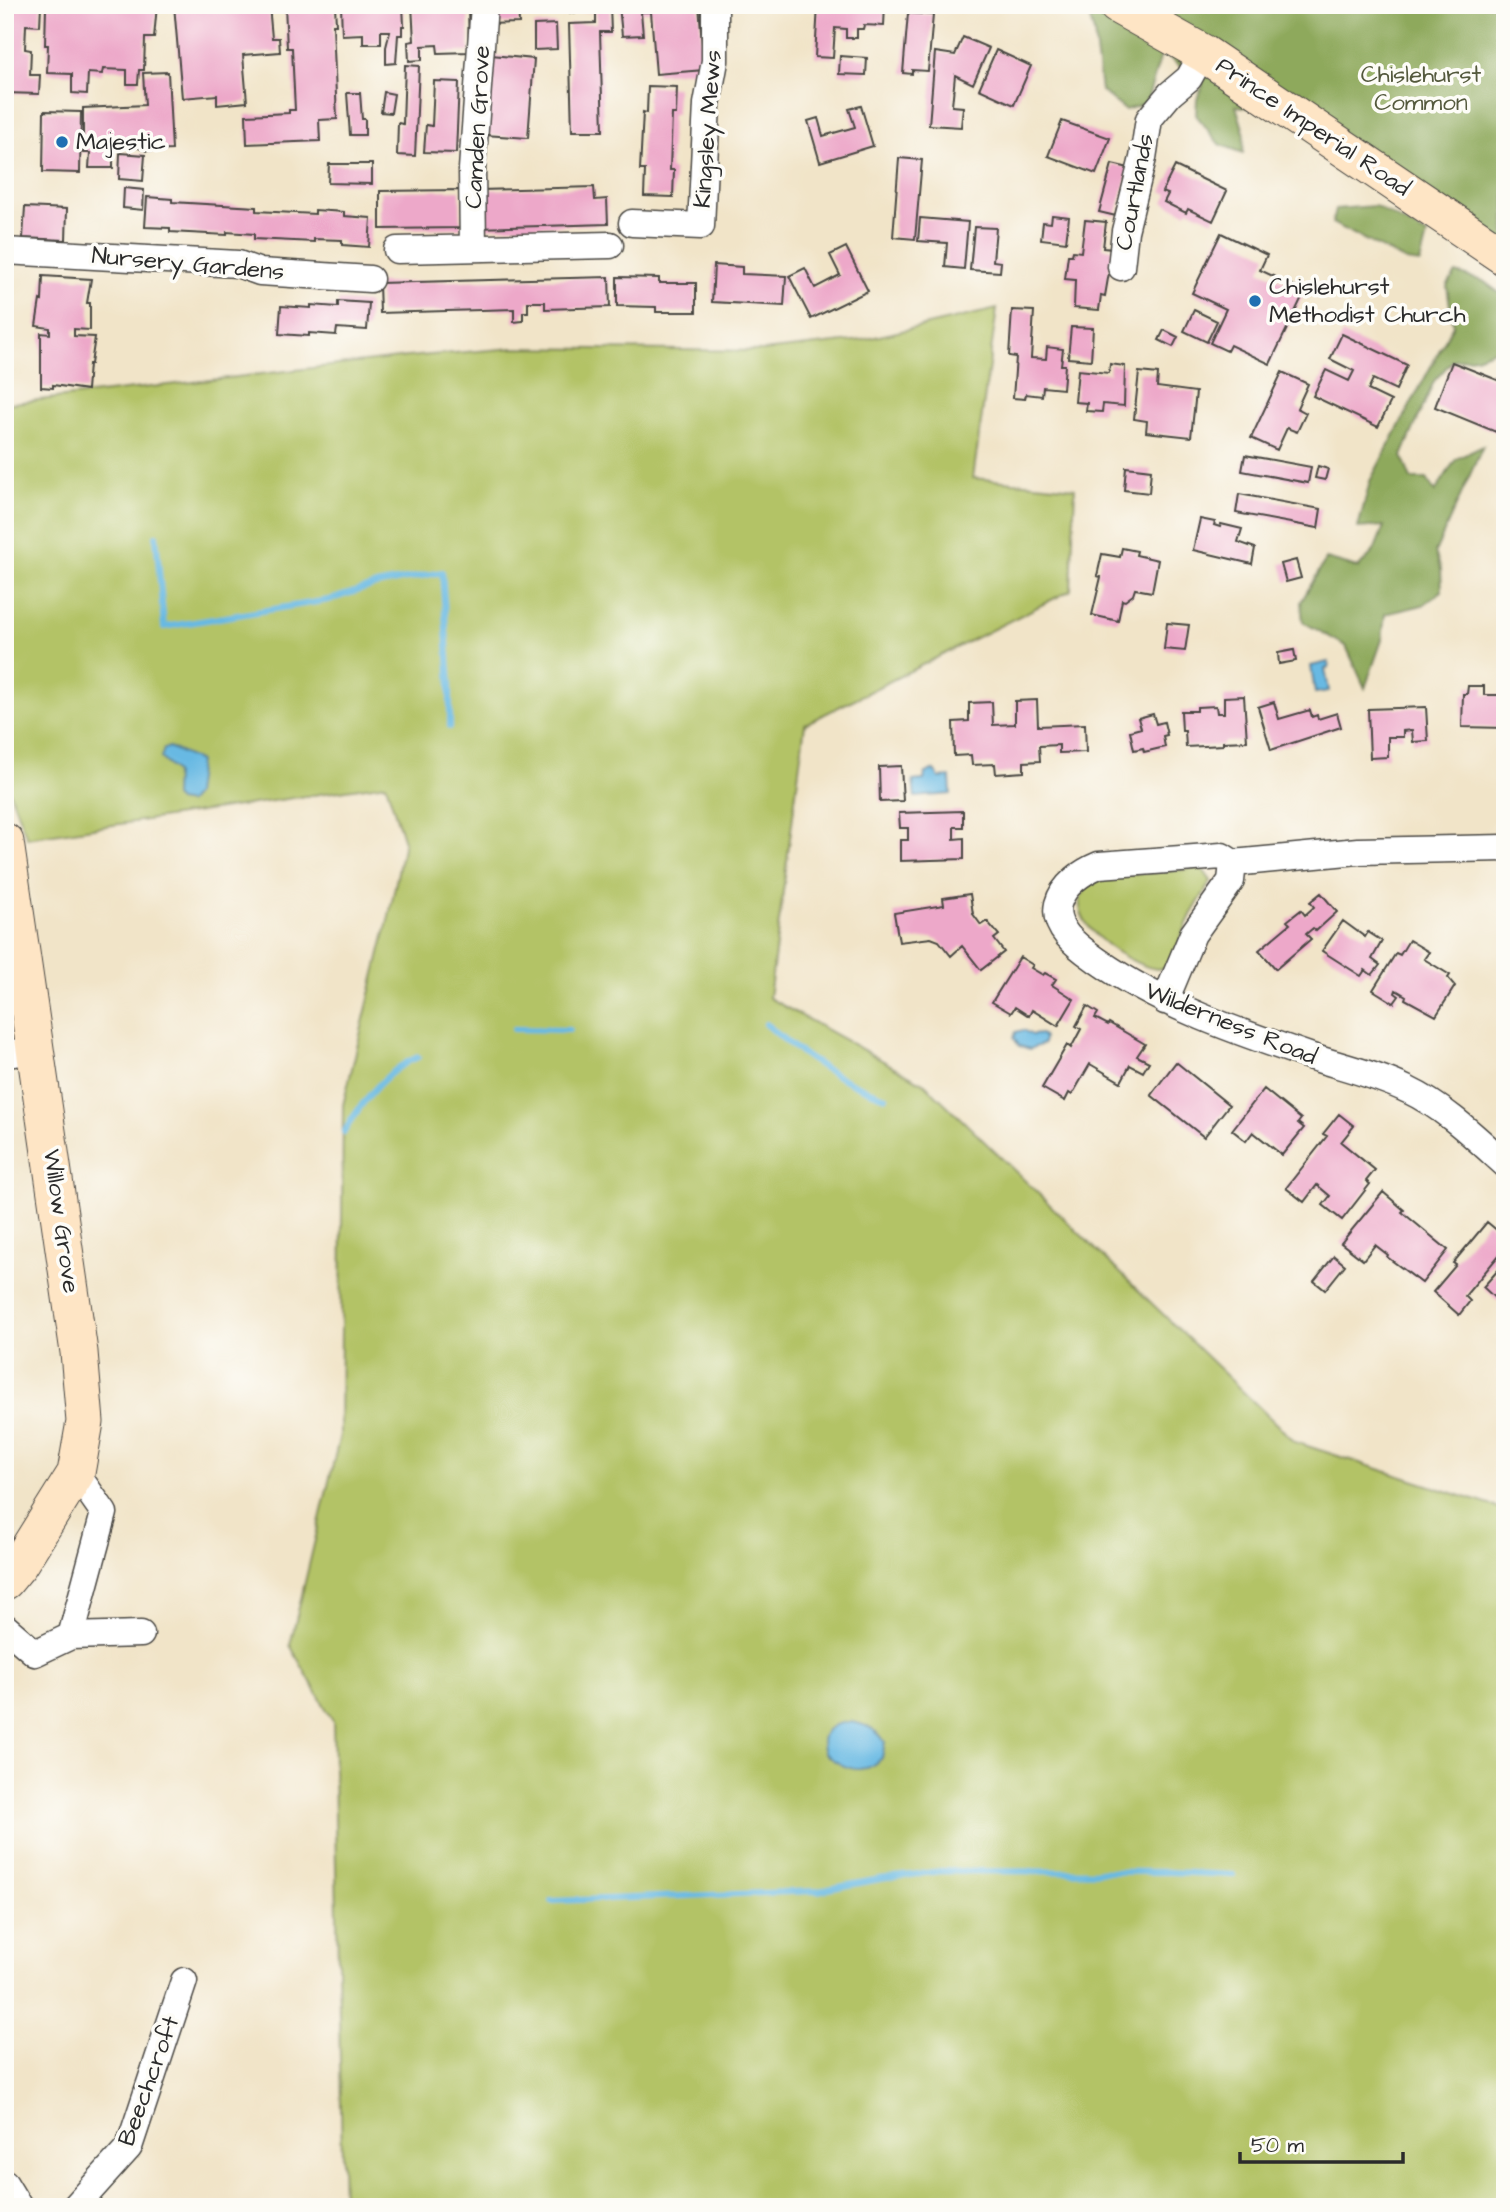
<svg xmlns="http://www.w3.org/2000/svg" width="1510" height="2212" font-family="'Architects Daughter',sans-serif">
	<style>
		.green { fill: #b3c366; stroke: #6f7748; stroke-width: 2 }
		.forest { fill: #8ea95b; stroke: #5c6a43; stroke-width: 2 }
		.water { fill: #67b9e3; stroke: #497287; stroke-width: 2 }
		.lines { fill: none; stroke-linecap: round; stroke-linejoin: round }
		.stream { stroke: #67b9e3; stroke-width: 6 }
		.building { fill: #eda8c9 }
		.street-casing { stroke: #494743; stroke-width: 29 }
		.secondary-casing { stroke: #494743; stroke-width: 39 }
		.street { stroke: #fff; stroke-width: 26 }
		.secondary { stroke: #fee5c5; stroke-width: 37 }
		.poi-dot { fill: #1f6fb2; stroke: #fdfcf7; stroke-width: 2.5 }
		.labels { text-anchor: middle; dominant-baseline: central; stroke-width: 7; stroke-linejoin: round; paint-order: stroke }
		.park-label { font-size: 24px; fill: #54593d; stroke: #fdfcf7 }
		.street-label { font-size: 24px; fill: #2b2b2b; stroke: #fdfcf7 }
		.poi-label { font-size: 24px; fill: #2b2b2b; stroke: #fdfcf7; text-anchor: start }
	</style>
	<rect width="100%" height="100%" fill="#fdfcf7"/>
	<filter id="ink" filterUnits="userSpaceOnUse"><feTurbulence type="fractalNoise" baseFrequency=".0143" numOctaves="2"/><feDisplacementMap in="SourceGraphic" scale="14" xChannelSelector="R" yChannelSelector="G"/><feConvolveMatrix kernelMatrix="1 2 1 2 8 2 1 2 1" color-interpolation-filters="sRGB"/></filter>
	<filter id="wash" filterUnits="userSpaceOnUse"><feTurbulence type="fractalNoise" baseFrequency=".00686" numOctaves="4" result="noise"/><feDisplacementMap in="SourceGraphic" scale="28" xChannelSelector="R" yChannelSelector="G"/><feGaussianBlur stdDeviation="1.57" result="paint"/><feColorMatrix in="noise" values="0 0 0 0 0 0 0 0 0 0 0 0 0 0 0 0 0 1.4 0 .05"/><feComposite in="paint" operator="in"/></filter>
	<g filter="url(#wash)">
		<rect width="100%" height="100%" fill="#f1e4c8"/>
		<path class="green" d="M997 309 973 478 1075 488 1071 590 805 724 769 998 925 1084 1295 1442 1505 1510V2207H343L333 1721 290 1645 340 1435 343 1105 389 916 404 842 386 784 27 838 7 785 5 774V404L407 357 514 348 763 351 862 340Z
			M1199 868 1204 871 1211 881 1191 915 1167 968C1142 978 1037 911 1099 878Z"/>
		<path class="forest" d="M1086 5H1505V245L1304 114 1236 106 1244 132 1243 153 1219 144 1196 115 1197 99 1203 85 1162 52 1146 104 1125 110 1101 91 1094 33Z
			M1375 206 1427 235 1420 263 1406 261 1332 223 1335 209Z
			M1456 273 1483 281 1505 297V346L1476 357 1453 360 1434 381 1402 456 1411 479H1427L1435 492 1456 459 1483 446 1435 552 1441 569 1442 591 1423 605 1385 614 1382 640 1365 688 1346 646 1303 622 1301 602 1326 559 1358 568 1374 551 1384 526 1358 528 1370 481 1453 325 1447 286Z"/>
		<path class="water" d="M1328 662 1329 667 1325 669 1329 691 1315 693 1311 666Z
			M169 747 199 761 195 795 188 803 178 801 174 797 175 772 161 758 164 749Z
			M932 770 936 772 939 778 950 777 951 794 915 797 913 781 924 780 925 774Z
			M1023 1030 1032 1035 1041 1034 1044 1038 1043 1044 1030 1049 1019 1046 1014 1038 1016 1032Z
			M851 1722C865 1724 877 1729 885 1742L882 1758C863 1778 842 1768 824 1753 817 1732 830 1723 851 1722Z"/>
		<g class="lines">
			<path class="stream" d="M156 536 164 627 329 600 376 585 442 572 450 685V727
				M766 1024C801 1056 840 1082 886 1097
				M514 1029 569 1030
				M344 1132C361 1103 385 1070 418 1057
				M552 1901 818 1891 880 1879 941 1871 1169 1872 1233 1875"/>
		</g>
		<g id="blocks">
			<path class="building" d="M5 5H41L40 26 26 25 25 49 31 50 30 75H40L39 94 5 93Z
				M48 5H157L154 38H145L144 70H139L138 84H127V70L103 69 102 74 88 73 87 94 72 93V74L47 73 48 45H45L46 8Z
				M174 5H269L272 38H279L280 52 243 55 247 102 217 105V95L182 98Z
				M285 5H335L336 25H333L337 119 319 120 320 141 247 144 246 115 289 113V110H295L292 48H287Z
				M341 5H403L404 26H402V35H398L396 63 386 64V47L390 31H381V44H363V34L342 35Z
				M412 5H468L469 52 438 53 437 45 422 46V60L409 61 408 42 414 41Z
				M488 5H518L519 23 488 24Z
				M545 5H610L611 32H600L603 131H572L569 24 596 23V12L545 13Z
				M619 5H699L704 70 656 74 651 12H641L643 35 622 36Z
				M818 5H885L884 26 864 25 863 29H857V38H846V29L835 28 833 58 815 57Z
				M908 13 933 15 928 71 912 70V74L903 73Z
				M556 24 557 49 534 50V25Z
				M963 37 989 48 973 84 955 75 952 106 963 107 961 127 929 125 935 52 955 55Z
				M996 50 1031 66 1014 105 979 89Z
				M491 55 534 59 528 138 485 135Z
				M840 56 867 58 866 75 839 74Z
				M405 65 419 66 415 156 397 155 398 123 403 124Z
				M168 72 172 150 147 151 122 142H113V168H89L90 153H83V108L145 105 143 73Z
				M434 81 459 82 456 153 424 152 426 125 432 126Z
				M648 86 677 87 676 114H672L670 170H674L673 197 644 196 645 170H640L643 112 647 113Z
				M384 92 394 94 391 113 381 112Z
				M347 93H360L362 119H365V135H350Z
				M861 106 873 146 820 162 808 121 818 118 823 136 855 127 849 109Z
				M44 111 81 112 80 173 43 172Z
				M1062 121 1110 138 1096 174 1048 156Z
				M120 153 145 155 143 181 119 179Z
				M899 158 922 160 915 239 893 237Z
				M329 164H372V184L328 183Z
				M1112 164 1129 168 1116 216 1099 212Z
				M1175 166 1227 191 1213 221 1188 209 1186 213 1164 202 1168 194 1162 192Z
				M594 187 595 200 607 199 608 224 477 228 480 190Z
				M124 188 144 190 143 210 123 208Z
				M460 190 461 228 380 229V191Z
				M147 197 172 199V202L256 207V211L315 214V210L344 212V216L371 218 369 247 342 245V240L314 239V242L254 239V234L227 232V235L170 232V228L145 227Z
				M25 207 67 209 66 240 23 238Z
				M1052 215 1069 217 1066 242 1041 239 1043 222 1051 223Z
				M920 218 968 222 964 269 945 267 947 243 918 241Z
				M1085 220 1106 222 1103 248 1113 249 1105 296 1101 295 1099 310 1074 308 1075 280 1065 279 1068 255H1072L1073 251 1081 252Z
				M974 227 996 228 993 261 1001 262 1000 272 970 270Z
				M1221 233 1267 255 1260 270 1305 291 1270 364 1230 345 1227 351 1210 343 1226 309 1192 293Z
				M846 247 868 291 811 319 789 276 805 268 815 288 840 275 830 255Z
				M714 265 742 267V274L786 276 784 306 712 302Z
				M43 276 91 279 87 303H90V330L74 329V336L95 337 91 364H89L87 390 53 385V388L41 387V333L50 334V328L36 326 40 300 42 301Z
				M609 277 610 307 545 309V302H528V312H523V321L514 322V309L380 313 379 283Z
				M617 277 659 278V283H696V312H656V307L617 306Z
				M338 301 369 303 367 330 337 328 336 335 309 333V336L279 334 281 306 311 308V305L338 307Z
				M1012 310 1034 311 1031 358 1046 359 1047 347 1063 349 1061 365H1065L1063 389 1043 387 1042 396 1026 394 1025 399 1013 398 1016 357 1009 356Z
				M1194 310 1217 321 1207 342 1184 331Z
				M1071 327 1093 328 1091 360 1068 358Z
				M1164 330 1178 337 1173 347 1159 340Z
				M1342 334 1407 365 1396 390 1373 379 1368 390 1391 401 1378 427 1313 396 1326 370 1349 381 1354 371 1330 359Z
				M1452 362 1505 383V411L1496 432 1435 407Z
				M1110 364 1125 366 1124 406 1103 404 1102 412 1086 411 1087 403 1075 402 1078 370 1109 373Z
				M1139 372 1158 374 1157 387 1196 392 1191 437 1146 432 1147 421 1134 419Z
				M1282 372 1308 384 1297 408 1306 413 1297 432 1287 428 1277 450 1251 438Z
				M1245 455 1311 467 1308 483 1242 471Z
				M1318 466 1328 469 1325 480 1315 478Z
				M1126 467 1151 470 1149 493 1124 490Z
				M1239 494 1321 509 1318 528 1236 513Z
				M1200 519 1215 522 1214 525 1220 527 1221 524 1242 529 1238 542 1255 548 1252 564 1193 550Z
				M1122 548 1137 551 1136 555 1158 560 1152 592 1135 589 1133 595 1125 601 1122 600 1118 621 1092 615 1101 577 1097 576 1102 554 1120 557Z
				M1296 560 1301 578 1286 582 1281 564Z
				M1167 623 1189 625 1185 651 1164 649Z
				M1294 650 1296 661 1279 664 1278 653Z
				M1468 686H1484V695H1502V687H1505V728L1462 727 1463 694H1467Z
				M1244 696 1247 741 1223 742V745L1186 747 1185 731H1182L1181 711H1197V707L1216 706 1217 713H1224V697Z
				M1037 700 1038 726 1085 724 1086 752 1059 753V745L1039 746 1040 761 1024 762V772L996 774 995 764 972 765 971 755 954 756 953 722 969 721V703L992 702 993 725 1015 724V701Z
				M1274 702 1279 719 1310 710 1312 717 1317 715 1318 719 1337 713 1341 727 1271 750 1258 707Z
				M1426 707 1428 741 1413 742 1412 730 1403 731V737H1388V757L1370 758 1368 709Z
				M1153 714 1156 724 1164 722 1167 735 1163 736 1165 747 1144 752 1143 748 1134 750 1130 731 1141 728 1138 718Z
				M901 766 903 801 880 802 879 767Z
				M963 811V827H954V839L964 838V859L900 861V840H908V828H900L899 813Z
				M1321 893 1337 912 1316 931 1313 928 1306 934 1311 939 1276 969 1259 950 1290 924 1287 921 1301 910 1305 915 1314 907 1310 902Z
				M970 894 973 914 981 925 987 921 999 935 994 939 1004 952 981 970 962 946 951 956 939 941 931 938 899 942 894 913 944 905 943 898Z
				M1343 921 1365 937 1368 932 1382 941 1372 959 1380 965 1372 975 1365 970 1361 976 1322 951Z
				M1409 940 1429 952 1424 959 1450 975 1448 978 1455 986 1436 1016 1405 999 1406 996 1396 990 1395 993 1399 996 1394 1003 1373 990 1396 953 1400 955Z
				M1020 957 1033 965 1031 968 1043 975 1045 973 1056 979 1052 985 1074 999 1058 1026 1032 1010 1029 1016 1015 1007 1011 1013 992 1002Z
				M1087 1006 1098 1013 1095 1018 1108 1025 1109 1023 1145 1044 1137 1056 1149 1062 1143 1072 1130 1065 1121 1082 1090 1064 1072 1095 1069 1093 1065 1101 1042 1088 1067 1045 1071 1048 1081 1029 1076 1026Z
				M1176 1062 1229 1105 1204 1137 1151 1095Z
				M1264 1089 1301 1119 1298 1123 1304 1128 1282 1155 1253 1132 1246 1141 1232 1130Z
				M1339 1114 1354 1126 1341 1142 1375 1170 1366 1181 1370 1184 1342 1220 1323 1205 1330 1196 1317 1185 1304 1202 1286 1188 1327 1136 1323 1134Z
				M1383 1192 1404 1210 1402 1212 1448 1250 1422 1283 1387 1257 1388 1255 1375 1245 1363 1260 1341 1243Z
				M1487 1222 1505 1237V1248L1465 1296 1470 1301 1459 1315 1433 1292 1456 1265 1453 1263Z
				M1334 1256 1345 1265 1325 1290 1314 1281Z
				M1500 1268 1502 1271 1505 1268V1293L1498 1301 1483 1287Z"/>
		</g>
	</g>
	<g filter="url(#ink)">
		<use href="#blocks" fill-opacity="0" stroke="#494743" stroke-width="2"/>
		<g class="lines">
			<defs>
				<path id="street" d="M632 223 701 226 707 104 715 61V5
					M473 248 472 169 484 5
					M397 250 610 245
					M5 251 238 264 260 272 370 279
					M1121 267 1125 231 1143 158 1149 119 1170 94 1189 78 1203 53
					M1505 848 1358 851 1233 863 1222 856 1099 865C1082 872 1063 885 1058 904 1052 930 1080 948 1098 961 1162 1006 1238 1032 1312 1057 1343 1067 1378 1075 1408 1090 1444 1107 1475 1137 1505 1164
					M1165 1001 1193 934 1231 881 1233 863
					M5 1054 37 1050
					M5 1627 35 1653 71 1636 104 1513 76 1473
					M71 1636 141 1634
					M5 2184 19 2207
					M75 2207 129 2147 184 1981"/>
				<path id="secondary" d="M1117 5 1203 53 1505 257
					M5 842 79 1352 85 1422 76 1473 19 1564 5 1581"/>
			</defs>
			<use href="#street" class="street-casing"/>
			<use href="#secondary" class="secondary-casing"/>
			<use href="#street" class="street"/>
			<use href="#secondary" class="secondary"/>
		</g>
	</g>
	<g class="poi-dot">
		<circle cx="62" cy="142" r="7"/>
		<circle cx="1255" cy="301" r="7"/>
	</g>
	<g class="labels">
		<g class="park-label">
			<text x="1421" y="75">Chislehurst<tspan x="1421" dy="28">Common</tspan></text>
		</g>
		<g class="street-label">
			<text transform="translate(478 127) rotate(-87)">Camden Grove</text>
			<text transform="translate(1313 127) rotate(34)">Prince Imperial Road</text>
			<text transform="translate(708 129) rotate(-86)">Kingsley Mews</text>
			<text transform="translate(1135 192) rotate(-79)">Courtlands</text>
			<text transform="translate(188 264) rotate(5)">Nursery Gardens</text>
			<text transform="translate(1231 1024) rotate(22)">Wilderness Road</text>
			<text transform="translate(61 1221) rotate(82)">Willow Grove</text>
			<text transform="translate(149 2081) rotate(-70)">Beechcroft</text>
		</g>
		<g class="poi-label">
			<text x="76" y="142">Majestic</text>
			<text x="1269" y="287">Chislehurst<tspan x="1269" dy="28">Methodist Church</tspan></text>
		</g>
	</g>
	<rect width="1510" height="2212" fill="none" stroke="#fdfcf7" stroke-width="28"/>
	<path d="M1240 2152v10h163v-10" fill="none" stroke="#2b2b2b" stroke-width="3.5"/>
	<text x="1251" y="2152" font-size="21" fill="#2b2b2b" stroke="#fdfcf7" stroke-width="5" paint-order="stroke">50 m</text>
</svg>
